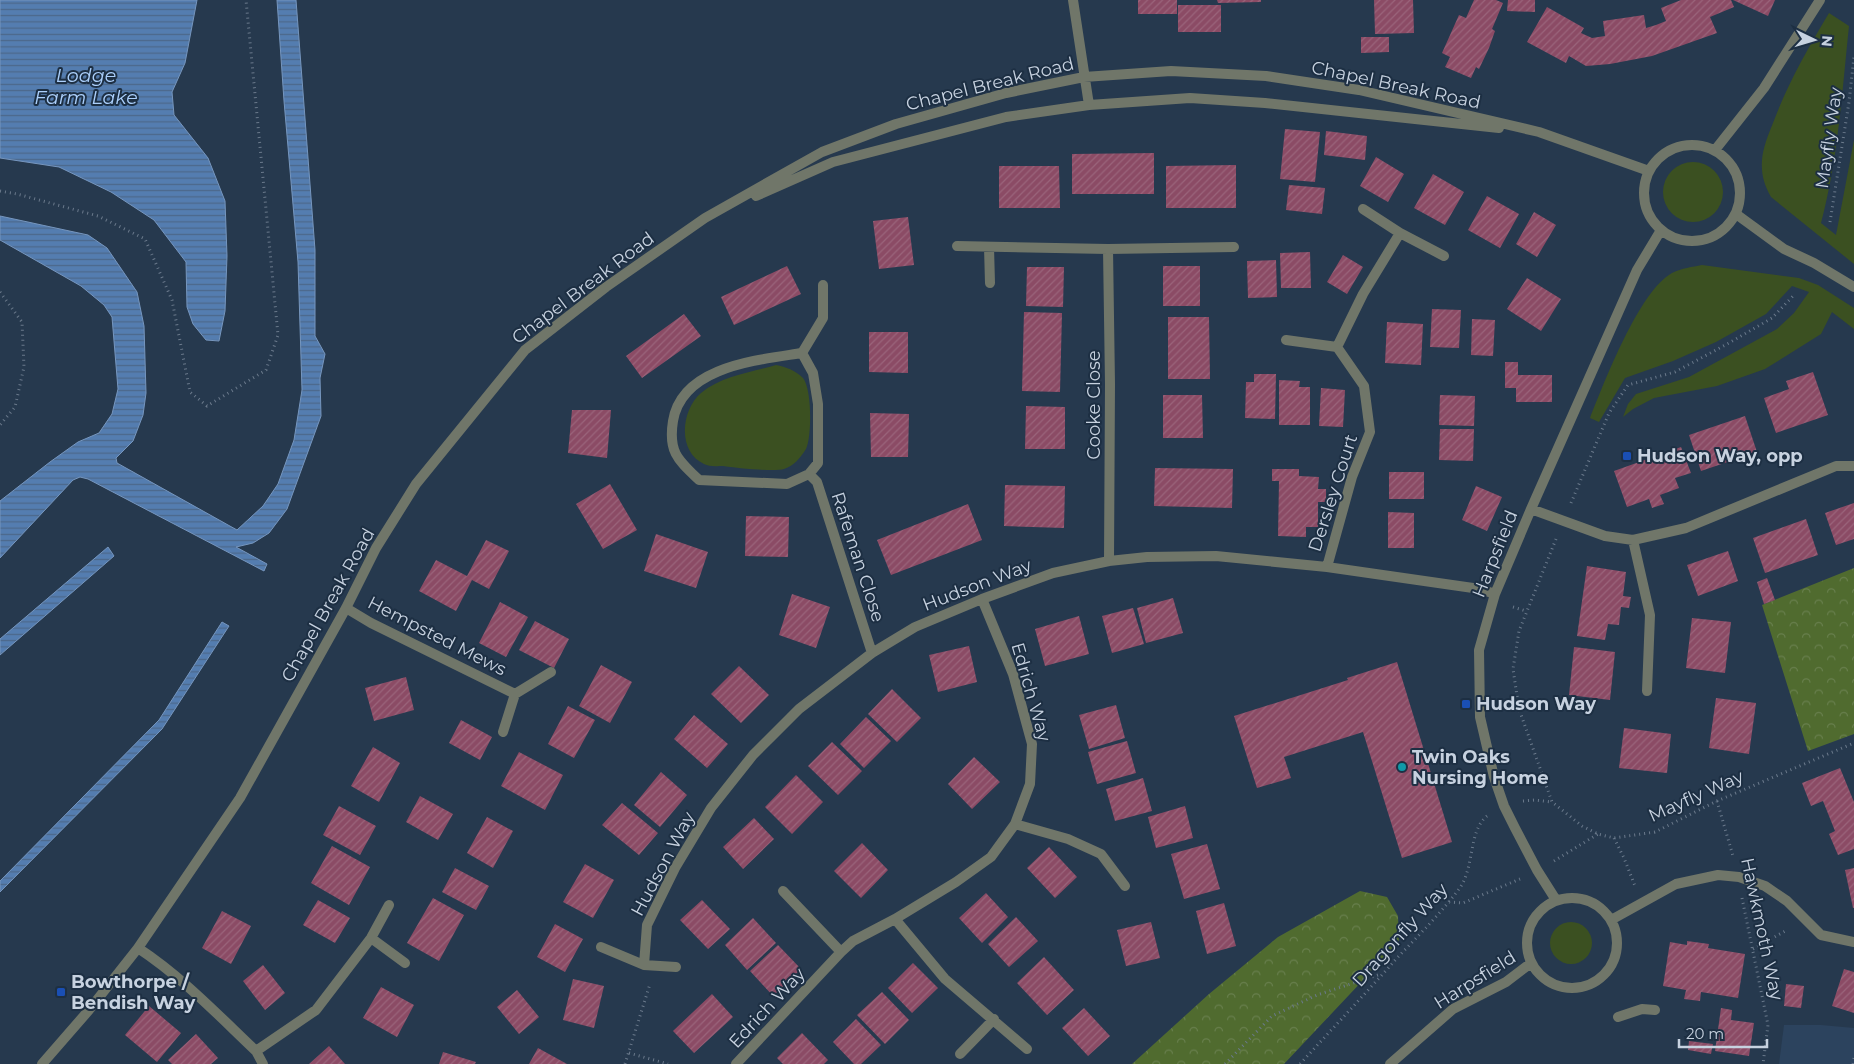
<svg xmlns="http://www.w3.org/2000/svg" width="1854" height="1064" font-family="Montserrat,sans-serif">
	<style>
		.built { fill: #2c435e }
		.green { fill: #3b5021 }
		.forest { fill: url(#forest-crowns) }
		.water { fill: url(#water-rules); stroke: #7696be }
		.building { fill: url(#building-hatch) }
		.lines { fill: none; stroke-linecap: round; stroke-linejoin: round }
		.path { stroke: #6b7a8c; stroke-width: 3; stroke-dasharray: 1 4; stroke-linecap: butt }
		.lane { stroke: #707669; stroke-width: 10 }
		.street { stroke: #707669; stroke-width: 10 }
		.transit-dot { fill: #1a4fb4; stroke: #1d2f43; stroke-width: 2 }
		.culture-dot { fill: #0f9aa8; stroke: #1d2f43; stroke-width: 2 }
		.labels { text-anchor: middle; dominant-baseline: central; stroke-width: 4; stroke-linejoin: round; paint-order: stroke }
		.street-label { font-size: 18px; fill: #c7d2e0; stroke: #1d2f43 }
		.poi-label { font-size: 18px; font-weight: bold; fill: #c7d2e0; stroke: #1d2f43; text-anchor: start }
		.water-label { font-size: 19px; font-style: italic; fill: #acd0fc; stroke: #1d2f43 }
	</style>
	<defs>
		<pattern id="forest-crowns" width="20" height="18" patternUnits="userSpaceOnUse" patternTransform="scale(1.25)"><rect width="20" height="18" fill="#506b2f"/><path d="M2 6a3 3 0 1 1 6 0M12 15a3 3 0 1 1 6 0" fill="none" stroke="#687f4d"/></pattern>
		<pattern id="water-rules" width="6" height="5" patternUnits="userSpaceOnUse" patternTransform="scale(1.25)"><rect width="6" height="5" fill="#547db0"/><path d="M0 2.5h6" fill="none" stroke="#4c678a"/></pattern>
		<pattern id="building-hatch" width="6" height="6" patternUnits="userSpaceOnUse" patternTransform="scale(1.25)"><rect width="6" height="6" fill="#8b4b65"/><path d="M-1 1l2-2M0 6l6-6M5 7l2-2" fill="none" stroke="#9a647b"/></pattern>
	</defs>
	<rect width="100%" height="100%" fill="#26394e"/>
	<path class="built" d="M1784 1025H1821L1854 1028V1064H1779Z"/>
	<path class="green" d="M1829 13 1849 26C1842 92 1838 159 1821 223L1836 235 1854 140V264L1771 197C1764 185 1761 174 1762 160 1763 148 1768 135 1773 123 1788 83 1807 50 1829 13Z
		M1663 192a30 30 0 1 1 60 0a30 30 0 1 1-60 0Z
		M1702 265 1799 278 1818 285 1854 308V329L1832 312 1821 334 1765 369 1717 386 1654 398 1633 409 1623 417 1628 404 1636 394 1689 377 1777 329 1794 313 1809 292 1792 286 1766 314 1716 342 1673 361 1625 378 1599 422 1590 418C1604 383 1639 291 1672 273 1682 268 1692 267 1702 265Z
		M776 365C786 367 795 370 803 378 812 389 812 436 806 449 801 457 794 466 784 469 775 472 735 468 723 466 718 466 709 467 704 464 677 452 681 410 701 393 721 376 752 372 776 365Z
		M1550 943a21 21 0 1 1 42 0a21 21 0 1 1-42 0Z"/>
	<path class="forest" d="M1854 568V734L1808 751 1762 605Z
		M1360 891 1387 897 1398 916 1399 942 1284 1064H1132L1209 994 1278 937Z"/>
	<path class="water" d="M0 0H197L185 63 172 92 174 115 208 158 225 201 227 256 225 311 219 341 206 340 193 324 187 307 186 262 154 220 111 192 59 167 0 158Z
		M277 0H296L315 250V336L325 354 320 378 321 416 287 509 269 533 253 543 236 547 267 564 264 571 88 479 80 477 73 480 0 558V501L50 462 78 442 99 433 112 414 118 389 112 317 104 305 81 286 0 240V216L88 235 107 248 137 292 144 326 146 393 143 415 133 441 116 458 117 463 237 530 263 506 278 484 294 440 302 390 298 262 284 101Z
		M108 547 114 556 0 655V639Z
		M222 622 229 626 162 729 0 892V881L159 720Z"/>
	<path class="building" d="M1138 0H1177V14H1138Z
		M1217 0H1261V2L1218 3Z
		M1374 0H1413L1414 33 1375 34Z
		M1474 0H1496L1503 3 1492 29 1495 31 1489 48 1479 69 1476 67 1471 78 1445 67 1450 57 1442 53 1459 15 1466 18Z
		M1508 0H1535V12L1507 11Z
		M1681 0H1731L1734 7 1710 17 1717 33 1652 56 1610 64 1586 66 1569 56 1566 63 1527 42 1547 7 1584 28 1581 33 1592 38 1605 36 1603 21 1644 15 1646 28 1656 25 1666 21 1661 8Z
		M1733 0H1775L1768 16Z
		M1178 5H1221V32H1178Z
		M1361 37H1389V52L1361 53Z
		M1285 129 1320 132 1315 182 1280 179Z
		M1326 131 1367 136 1365 160 1324 155Z
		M1154 153V194H1072V154Z
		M1376 157 1404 174 1388 202 1360 186Z
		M1236 165V208H1166V166Z
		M999 166H1059L1060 208H999Z
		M1433 174 1464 192 1445 225 1414 208Z
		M1289 185 1325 188 1322 214 1286 210Z
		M1487 196 1519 214 1500 248 1468 230Z
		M1534 212 1556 225 1537 257 1516 244Z
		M908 217 914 265 879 269 873 221Z
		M1310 252 1311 288H1281L1280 253Z
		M1343 255 1363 267 1347 294 1327 282Z
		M1276 260 1277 297 1248 298 1247 261Z
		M787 266 801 294 734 325 721 297Z
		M1163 266H1200V306H1163Z
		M1027 267H1064L1063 307 1026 306Z
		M1527 278 1561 299 1541 331 1507 309Z
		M1432 309 1461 310 1459 348 1430 347Z
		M1024 312 1062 313 1060 392 1022 391Z
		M684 314 701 336 642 378 626 356Z
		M1168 317H1209L1210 379H1168Z
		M1472 319 1495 320 1493 356 1471 355Z
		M1387 322 1423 324 1421 365 1385 363Z
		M869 332H908V373L869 372Z
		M1505 362H1518V375H1552V402H1516V388H1505Z
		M1813 372 1828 415 1776 433 1764 398 1789 389 1786 381Z
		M1254 374H1276L1275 419 1245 418 1246 382H1254Z
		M1279 380 1300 381 1299 387H1310V425H1279Z
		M1321 388 1345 390 1343 427 1319 426Z
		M1163 395H1202L1203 438H1163Z
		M1440 395 1475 396 1474 426 1439 425Z
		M1026 406 1065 407V449H1025Z
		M572 410H611L607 458 568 453Z
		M870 413 909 414 908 457H871Z
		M1745 416 1757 452 1701 471 1689 435Z
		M1440 429H1474L1473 461 1439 460Z
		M1681 447 1691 473 1675 478 1679 488 1660 495 1664 504 1652 508 1649 499 1627 507 1614 471Z
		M1155 468 1233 469 1232 508 1154 506Z
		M1272 469H1299V476L1319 477 1318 489H1326V502H1318V527H1306V537L1278 536 1279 481H1272Z
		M1389 472H1424V499H1389Z
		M610 484 637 530 603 549 576 504Z
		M1005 485 1065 486 1064 528 1004 526Z
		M1476 486 1502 497 1487 531 1462 520Z
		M1854 503V539L1836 545 1825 513Z
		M968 504 982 540 891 575 877 540Z
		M1388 512 1414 513V548H1388Z
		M746 516 789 517 788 557 745 556Z
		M1806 519 1818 555 1765 573 1753 538Z
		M656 534 708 552 696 588 644 571Z
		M486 540 509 551 489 589 472 580 456 611 419 591 436 560 467 576Z
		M1728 551 1738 581 1698 596 1687 565Z
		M1587 566 1626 572 1623 596 1631 597 1629 608 1621 607 1619 625 1608 624 1605 640 1577 636Z
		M1767 578 1775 600 1764 604 1757 582Z
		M792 594 830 607 816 648 779 635Z
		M1173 598 1183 633 1146 643 1137 608Z
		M500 602 528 617 506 657 479 643Z
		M1133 608 1144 644 1112 653 1102 616Z
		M1079 616 1089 654 1045 666 1035 629Z
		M1692 618 1731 622 1725 673 1686 668Z
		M535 621 569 639 554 668 519 650Z
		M969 646 977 682 938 692 929 655Z
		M1574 647 1615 652 1610 700 1569 695Z
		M1397 662 1452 842 1402 858 1363 732 1284 757 1291 778 1257 788 1234 716 1348 680 1347 678Z
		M601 665 632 682 610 723 579 706Z
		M739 666 769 695 741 723 711 694Z
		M406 677 414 710 374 721 365 688Z
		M892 689 921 718 897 742 868 714Z
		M1716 698 1756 703 1749 754 1709 748Z
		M1116 705 1125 738 1089 749 1079 715Z
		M568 706 595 720 574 758 548 744Z
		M694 715 728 744 707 768 674 739Z
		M866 717 891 741 864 768 840 744Z
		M461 720 492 737 480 760 449 743Z
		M1624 728 1671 734 1667 773 1619 768Z
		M1127 741 1136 773 1097 784 1088 752Z
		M832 742 862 771 838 795 808 766Z
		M373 747 400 763 379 802 351 786Z
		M519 752 563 775 545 810 501 786Z
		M974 757 1000 782 972 809 948 784Z
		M1840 768 1854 802V849L1838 855 1829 834 1835 831 1823 801 1811 806 1802 783Z
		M661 772 687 795 660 827 634 805Z
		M796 775 823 802 792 834 765 807Z
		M1143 778 1152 811 1115 821 1106 789Z
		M420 796 453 814 438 840 406 822Z
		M622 803 658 833 639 855 602 825Z
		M339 806 376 826 360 855 323 835Z
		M1185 806 1193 838 1156 848 1148 817Z
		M487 817 513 831 493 868 467 853Z
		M754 818 774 839 743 869 723 847Z
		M862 843 888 870 861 898 834 871Z
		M1207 844 1220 889 1184 899 1171 854Z
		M332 846 370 867 349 905 311 883Z
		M1049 847 1077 877 1055 898 1027 868Z
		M585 864 614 880 593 918 563 902Z
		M455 868 489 886 476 910 442 892Z
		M1854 868V908H1853L1845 870Z
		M986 893 1008 917 982 943 959 918Z
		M433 898 464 915 439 961 407 943Z
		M318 900 350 918 335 943 303 925Z
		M702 900 730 929 708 949 680 920Z
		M1224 903 1236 946 1207 954 1196 911Z
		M222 911 251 926 231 964 202 948Z
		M1016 917 1038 941 1009 967 988 944Z
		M753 918 776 943 747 970 725 945Z
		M1151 922 1160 958 1126 966 1117 930Z
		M555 924 583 939 565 972 537 957Z
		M1687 941 1709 944 1708 948 1745 954 1738 998 1701 992 1700 1001 1684 999 1686 990 1663 986 1670 942 1687 945Z
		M778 945 801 969 773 996 750 971Z
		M1044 957 1074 990 1047 1015 1017 983Z
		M913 963 938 988 912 1013 888 988Z
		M263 965 285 993 265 1010 243 981Z
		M1844 969 1854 972V1013L1832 1006Z
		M573 979 604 986 594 1028 563 1020Z
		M1786 984 1804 986 1801 1008 1784 1006Z
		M381 987 414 1005 397 1037 363 1018Z
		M517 990 539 1017 519 1034 497 1007Z
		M882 992 909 1020 885 1044 857 1015Z
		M712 994 733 1017 694 1053 673 1031Z
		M149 1006 181 1033 157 1062 125 1035Z
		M1084 1008 1110 1036 1088 1056 1062 1028Z
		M1721 1008 1732 1010 1731 1020 1754 1023 1749 1056 1715 1051Z
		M856 1019 881 1045 861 1064H854L833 1042Z
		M802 1033 828 1060 824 1064H783L777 1058Z
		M196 1034 218 1058 211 1064H172L168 1060Z
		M1689 1041 1713 1044 1711 1054 1688 1050Z
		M329 1046 345 1064H309Z
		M538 1048 567 1064H529Z
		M443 1052 476 1062 475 1064H439Z"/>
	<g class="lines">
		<path class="path" d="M0 191 17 194 98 216 145 239 172 300 190 392 207 406 266 370 278 335 246 0
			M1830 222 1849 102 1854 57
			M0 292 22 322 24 367 15 407 0 425
			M1571 503 1609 413 1628 385 1675 372 1729 343 1772 318 1795 294
			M1556 539 1519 631 1513 669 1519 709 1552 802 1582 826 1598 834 1614 838 1655 832 1717 801 1854 743
			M1513 607 1526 611
			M1523 801 1535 800 1551 802
			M1717 801 1733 856
			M1614 838 1624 858 1635 886
			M1554 861 1598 834
			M1742 898 1768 1025 1763 1064
			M1449 902 1463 903 1520 879
			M1753 949 1787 930
			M629 1053 668 1064
			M625 1064 650 984
			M1225 1064 1272 1016 1317 995 1381 974
			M1300 1064C1333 1028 1366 993 1398 957 1419 935 1441 913 1459 889 1475 868 1468 831 1487 816
			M1853 1064 1854 1058"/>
		<path class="lane" d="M1618 1017 1642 1009 1655 1010"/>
		<path class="street" d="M1073 0 1089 105
			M1644 193a48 48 0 1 1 96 0a48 48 0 1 1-96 0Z
			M1715 150 1764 88 1820 0
			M756 196 833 162 1006 117 1089 105 1190 98 1265 103 1499 128
			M1363 209 1400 233
			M1736 214 1784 249 1814 263 1854 287
			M957 246 1108 249 1110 384 1109 561
			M989 247 990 283
			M1108 249 1234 247
			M1286 340 1337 347
			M802 353 813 373 818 404V463L809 474 787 484 699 480C678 460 668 452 673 421 682 366 758 360 802 353Z
			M802 353 823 318V285
			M809 474 817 482 872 653
			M1531 509 1605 536 1633 540 1686 528 1836 466H1854
			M1633 540 1650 615 1647 691
			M1327 567 1352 477 1370 432 1364 386 1337 347 1363 294 1400 233 1444 256
			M346 608 371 623 515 694 551 672
			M503 732 515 694
			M1015 824 1068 839 1101 854 1125 886
			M783 891 841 952
			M1527 943a45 45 0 1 1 90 0a45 45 0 1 1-90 0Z
			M1556 900 1537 870 1515 828 1504 806 1494 777 1480 717 1479 650 1495 594 1531 509 1637 270 1661 230
			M895 919 945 979 1027 1049
			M1611 920 1676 884 1718 875 1739 877 1765 886 1787 901 1821 935 1854 942
			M371 938 405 963
			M601 947 644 965
			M138 948C182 977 218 1015 256 1051L263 1064
			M676 967 644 965 647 925 675 868 711 808 753 755 799 709 872 653 915 627 982 599 1053 573 1109 561 1147 557 1216 556 1327 567 1480 589 1495 594
			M256 1051 316 1010 371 938 389 905
			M960 1054 994 1019
			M42 1064 89 1010 138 948 240 798 346 608 376 548 416 484 525 350 606 287 705 218 822 152 896 124 1006 93 1084 77 1171 71 1266 76 1359 90 1539 132 1649 171
			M736 1064 841 952 853 941 895 919 956 882 991 857 1015 824 1030 784 1032 744 1013 674 982 599
			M1390 1064 1453 1009 1506 982 1531 963"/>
	</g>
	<g class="transit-dot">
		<rect x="1622" y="451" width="10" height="10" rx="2.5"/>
		<rect x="1461" y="699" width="10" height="10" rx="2.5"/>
		<rect x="56" y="987" width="10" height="10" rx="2.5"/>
	</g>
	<circle class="culture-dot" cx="1402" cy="767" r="5"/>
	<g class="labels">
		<g class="street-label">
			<text transform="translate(990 84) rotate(-14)">Chapel Break Road</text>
			<text transform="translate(1396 85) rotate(12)">Chapel Break Road</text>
			<text transform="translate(1829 138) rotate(-82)">Mayfly Way</text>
			<text transform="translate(583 288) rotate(-37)">Chapel Break Road</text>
			<text transform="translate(1094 405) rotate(-90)">Cooke Close</text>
			<text transform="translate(1333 493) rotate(-72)">Dersley Court</text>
			<text transform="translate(1495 554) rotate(-68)">Harpsfield</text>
			<text transform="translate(858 557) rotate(72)">Rafeman Close</text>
			<text transform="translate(977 585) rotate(-21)">Hudson Way</text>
			<text transform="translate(328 605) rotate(-61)">Chapel Break Road</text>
			<text transform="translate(437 636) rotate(27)">Hempsted Mews</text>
			<text transform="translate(1031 692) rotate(74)">Edrich Way</text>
			<text transform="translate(1696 796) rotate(-24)">Mayfly Way</text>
			<text transform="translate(663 864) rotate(-62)">Hudson Way</text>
			<text transform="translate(1762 929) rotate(78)">Hawkmoth Way</text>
			<text transform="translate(1400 935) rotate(-48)">Dragonfly Way</text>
			<text transform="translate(1475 980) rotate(-32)">Harpsfield</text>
			<text transform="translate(767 1008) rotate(-47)">Edrich Way</text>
		</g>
		<g class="poi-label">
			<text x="1637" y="456">Hudson Way, opp</text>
			<text x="1476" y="704">Hudson Way</text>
			<text x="1412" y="757">Twin Oaks<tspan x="1412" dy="21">Nursing Home</tspan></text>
			<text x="71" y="982">Bowthorpe /<tspan x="71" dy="21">Bendish Way</tspan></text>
		</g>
		<g class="water-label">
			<text x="86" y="75">Lodge<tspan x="86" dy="22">Farm Lake</tspan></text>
		</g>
	</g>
	<g transform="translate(1814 40) rotate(95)" stroke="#1d2f43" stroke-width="4" paint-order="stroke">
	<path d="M0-4L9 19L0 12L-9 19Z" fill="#c7d2e0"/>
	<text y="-8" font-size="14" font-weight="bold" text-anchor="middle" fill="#c7d2e0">N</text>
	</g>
	<path d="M1679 1039v8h88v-8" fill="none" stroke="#c7d2e0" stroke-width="2.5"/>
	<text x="1686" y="1039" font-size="15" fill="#c7d2e0" stroke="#1d2f43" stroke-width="4" paint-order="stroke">20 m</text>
</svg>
